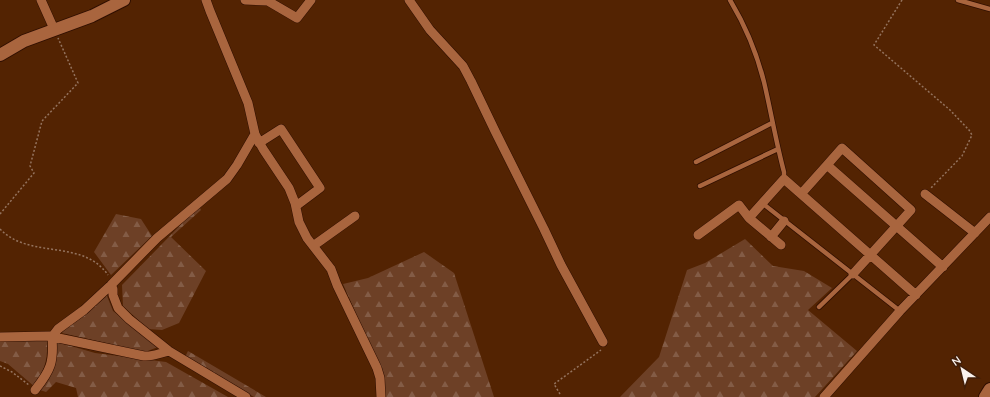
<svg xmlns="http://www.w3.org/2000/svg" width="990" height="397" font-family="Quicksand,sans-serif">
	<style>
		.forest { fill: url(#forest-firs) }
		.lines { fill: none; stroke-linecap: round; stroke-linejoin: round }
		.lane-casing { stroke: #300f00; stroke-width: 6 }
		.street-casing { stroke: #300f00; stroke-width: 10 }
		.secondary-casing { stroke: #300f00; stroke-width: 14 }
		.path { stroke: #94735e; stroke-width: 1.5; stroke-dasharray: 2 2; stroke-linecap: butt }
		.lane { stroke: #a9653e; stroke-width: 4.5 }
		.street { stroke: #a9653e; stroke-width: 9 }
		.secondary { stroke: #a9653e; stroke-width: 12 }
	</style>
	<defs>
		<pattern id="forest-firs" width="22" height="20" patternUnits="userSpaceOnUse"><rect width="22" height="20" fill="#6d4026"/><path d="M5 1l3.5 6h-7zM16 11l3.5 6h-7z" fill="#835c46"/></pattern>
	</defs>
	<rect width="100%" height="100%" fill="#532302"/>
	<path class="forest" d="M199 206 201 210 171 237 206 271 179 323 162 330 148 329 123 306 122 285Z
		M116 214 141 219 152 236 111 275 94 252Z
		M745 239 773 266 804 271 832 288 808 310 857 351 815 397H620L659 357 687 270 705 263Z
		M424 252 454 273 494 397H385L382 373 343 284 368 278Z
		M107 296 113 311 158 347 145 352 62 333 67 327Z
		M47 338C48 360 45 368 35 387L8 364 0 361V340Z
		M57 342 95 353 166 362 228 397H78L76 388 56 382 46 392 40 390 53 369Z
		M188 351 266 397H254L185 357Z"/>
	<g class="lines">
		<defs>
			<path id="lane" d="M730 0C745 25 757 54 764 82 771 112 776 142 784 172V179
				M958 0 990 9
				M696 162 772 123
				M700 186 778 149
				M762 203 900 311
				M819 307 853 274"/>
			<path id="street" d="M41 0 54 29
				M206 0 210 11 248 103 255 134 263 149 289 188 295 203 299 222 307 238 331 269 337 285 377 368 380 378 381 397
				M245 0 268 1 297 18 311 0
				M409 0 430 30 463 66 471 81 495 131 544 229 561 265 603 342
				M259 143 281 129 320 188 296 206
				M827 165 842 148 911 210 853 274
				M801 194 827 165 943 267
				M925 194 975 233
				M749 218 784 179 916 295
				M698 235 739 205 749 218 781 245
				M771 237 784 221
				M313 246 355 216
				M111 285 113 289V295L118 308 129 319 169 351 246 397
				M0 337 49 336 144 356C152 357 160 353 169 351
				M35 390C51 370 54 362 52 337L58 329 84 310 111 285 157 238 227 179 237 165 255 134
				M824 397 900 311 990 217"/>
			<path id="secondary" d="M0 55 24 41 92 16 124 0
				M985 397 990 389"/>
		</defs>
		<use href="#lane" class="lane-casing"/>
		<use href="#street" class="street-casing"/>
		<use href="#secondary" class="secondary-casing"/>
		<path class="path" d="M902 0 874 45 950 110 969 130 972 135 962 156 931 188
			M0 214 34 173 30 166 42 121 78 83 58 38
			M0 229C30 260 82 238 108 275
			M0 366 12 372 29 385
			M560 394 554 384 601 350"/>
		<use href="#lane" class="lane"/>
		<use href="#street" class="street"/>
		<use href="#secondary" class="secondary"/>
	</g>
	<g transform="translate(962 369) rotate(325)" stroke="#411e09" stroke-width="3" paint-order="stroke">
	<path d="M0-3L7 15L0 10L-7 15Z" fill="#f9f1ed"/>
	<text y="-6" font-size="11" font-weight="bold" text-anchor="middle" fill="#f9f1ed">N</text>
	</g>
</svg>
